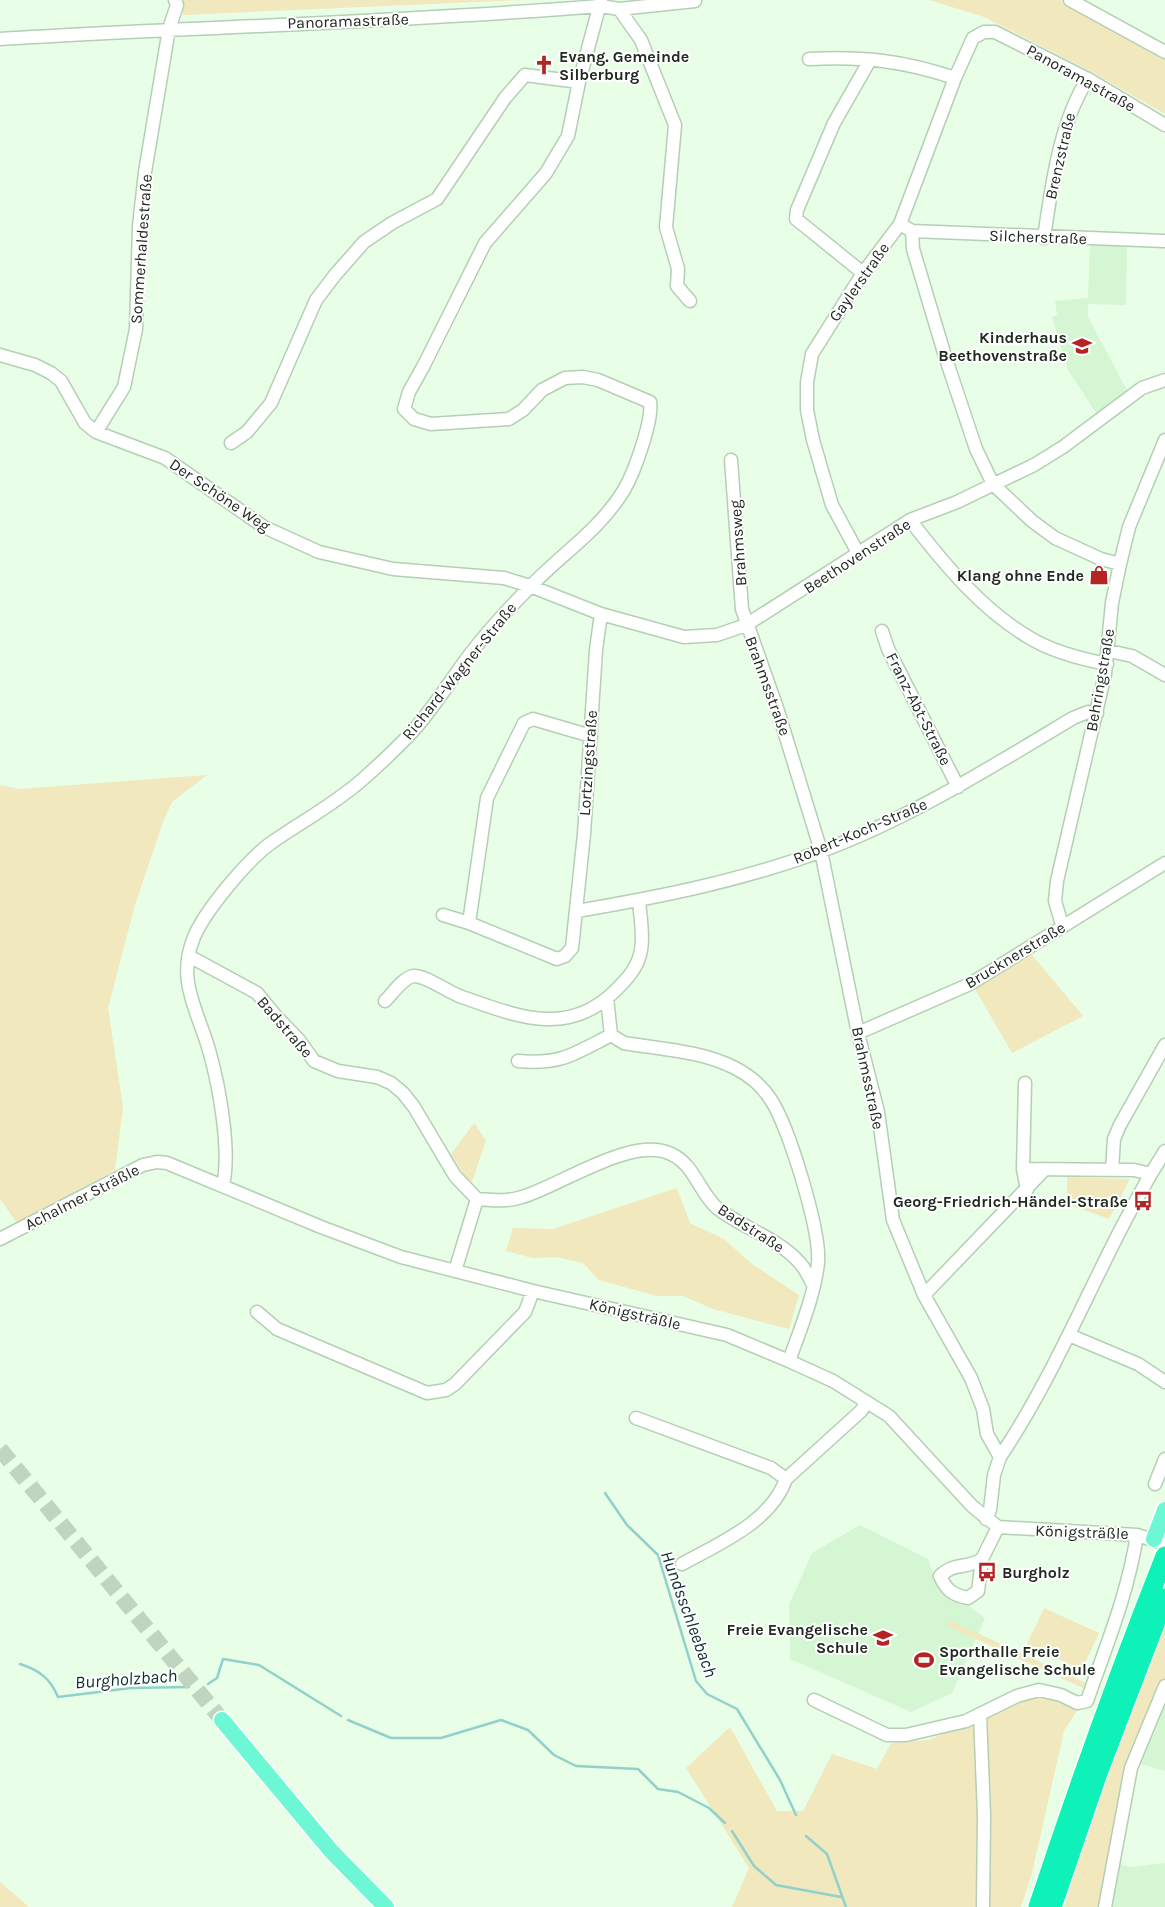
<svg xmlns="http://www.w3.org/2000/svg" width="1165" height="1907" font-family="Karla,sans-serif">
	<style>
		.built { fill: #d4f6d3 }
		.green { fill: #f1e8bd }
		.lines { fill: none; stroke-linecap: round; stroke-linejoin: round }
		.stream { stroke: #92d0cc; stroke-width: 2.5 }
		.major-tunnel { stroke: #c0d4bf; stroke-width: 16; stroke-dasharray: 16 8; stroke-linecap: butt }
		.minor-casing { stroke: #b4cfb3; stroke-width: 15 }
		.major-casing { stroke: #fff; stroke-width: 19 }
		.highway-casing { stroke: #fff; stroke-width: 21 }
		.minor { stroke: #fff; stroke-width: 12 }
		.major { stroke: #6ef7d4; stroke-width: 16 }
		.highway { stroke: #0ef1b8; stroke-width: 19 }
		.labels { text-anchor: middle; dominant-baseline: central; stroke-width: 4; stroke-linejoin: round; paint-order: stroke }
		.street-label { font-size: 16px; fill: #202a20; stroke: #fff }
		.poi-label { font-size: 16px; font-weight: bold; fill: #202a20; stroke: #fff; text-anchor: end }
		.water-label { font-size: 18px; font-style: italic; fill: #102f2e; stroke: #fff }
	</style>
	<rect width="100%" height="100%" fill="#e8fee7"/>
	<path class="built" d="M1090 243 1127 244 1126 305 1088 304V317L1130 396 1099 418 1068 370 1052 317 1057 315 1055 301 1088 298Z
		M860 1525 928 1559 939 1591 964 1602 985 1618 952 1693 911 1712 790 1659 789 1605 812 1553Z
		M1165 1697V1771L1138 1763Z
		M1117 1863 1130 1867 1165 1863V1907H1109Z"/>
	<path class="green" d="M181 0H522L183 15Z
		M929 0H1060L1165 58V114L1090 71 984 17Z
		M207 775 172 802 163 822 135 905 108 1008 123 1107 115 1170 17 1223 0 1199V785L19 789Z
		M1032 955 1083 1016 1012 1053 974 987Z
		M474 1123 486 1140 472 1182 465 1177 451 1154Z
		M1067 1177 1130 1179 1109 1219 1067 1204Z
		M677 1188 690 1223 724 1239 752 1264 799 1295 789 1329 713 1309 683 1296H657L599 1280 583 1263 557 1257 532 1258 506 1251 513 1228 553 1229Z
		M1044 1608 1099 1633 1082 1670 1027 1644Z
		M1165 1616V1678L1127 1771 1100 1907H1064L1107 1776Z
		M949 1620 1086 1683 1083 1688 947 1626Z
		M1043 1697 1078 1709 1064 1731 1032 1873 1021 1907H732L749 1868 686 1768 730 1727 777 1811H803L832 1754 877 1769 891 1743 929 1740 1025 1698Z
		M0 1882 29 1907H0Z"/>
	<g class="lines">
		<path class="stream" d="M605 1493 627 1525 658 1555 696 1681 707 1694 737 1709 780 1780 796 1815
			M20 1664C39 1670 50 1678 58 1697L131 1688 189 1687
			M208 1684 217 1678 223 1659 259 1665 341 1716
			M348 1720 391 1738H441L501 1720 528 1730 554 1755 576 1766 638 1769 658 1789 678 1792 709 1808 725 1823
			M732 1831 754 1866 776 1885 841 1897
			M806 1836 827 1854 846 1907"/>
		<path class="major-tunnel" d="M0 1449 222 1720"/>
		<defs>
			<path id="minor" d="M1070 0 1165 52
				M619 9 641 40 675 125 666 227 678 269 677 286 690 301
				M0 39C200 27 401 22 601 6L619 9 695 1
				M809 59C863 56 904 61 955 78
				M900 224 912 231 913 249 945 356 976 449 993 484 1032 521 1055 538 1101 559 1120 564
				M912 231 1165 241
				M1044 238C1051 189 1060 120 1088 79
				M863 273 796 219 797 210 834 123 870 60
				M0 355 35 365 51 373 61 381 85 423 96 432 165 458 264 527 319 552 393 569 504 578 530 586 601 614 684 637 717 635 746 625 910 520 957 502 1034 465 1063 447 1142 388 1165 380
				M96 432 124 387 136 329 139 226 145 172 169 29 177 5 175 0
				M231 443 247 432 271 403 316 300 335 275 364 242 392 223 437 199 505 98 525 75 579 82
				M731 460 742 609 777 708 821 851 858 1033 878 1112 893 1220 924 1295 971 1378 983 1409 987 1434 1000 1457
				M910 520C944 564 982 610 1030 638 1053 652 1081 659 1107 664
				M858 553 832 505 813 440 807 410V382L812 354 863 273 900 224 955 78 973 38 984 32H995L1088 79 1165 125
				M882 631 888 649 958 787
				M1109 651 1132 656 1165 675
				M577 911C659 897 740 881 819 852 909 819 991 767 1073 718L1088 712 1097 713
				M443 915 469 923 557 959 565 956 572 948 584 834 596 650 601 614
				M469 923 487 798 524 723 533 719 591 736
				M1062 925 1055 901 1057 881 1105 674 1112 603 1120 564 1129 527 1165 440
				M189 956 257 993 275 1015 299 1040 314 1061 338 1071 377 1077 391 1083 403 1093 414 1107 455 1176 477 1199C492 1200 507 1202 522 1197 560 1186 632 1135 671 1154 694 1164 699 1192 717 1208 743 1228 777 1238 799 1262 805 1268 809 1277 813 1285
				M607 998 611 1035 624 1043C660 1049 702 1051 735 1068 749 1075 763 1087 771 1100 789 1127 821 1232 818 1263 814 1297 800 1330 789 1361
				M385 1001C392 994 403 978 413 976 426 975 449 993 462 997 517 1016 567 1038 615 991 627 979 638 968 641 950 644 935 640 916 639 900
				M858 1033 970 984 1165 863
				M518 1061C561 1065 574 1054 611 1035
				M1025 1083 1023 1169 1027 1190
				M1023 1169 1134 1170 1151 1174
				M1112 1170 1114 1139 1120 1125 1165 1045
				M223 1185C231 1150 219 1085 209 1050 198 1011 176 981 194 937 205 911 247 860 271 843 301 822 335 804 363 779 380 764 397 748 412 732 434 708 451 679 471 653 488 631 509 608 529 588 561 554 599 531 624 490 634 473 653 421 650 402L598 380 583 377 565 378 542 390 523 410 509 419 431 424 414 419 404 409 409 392 424 365 485 243 546 173 568 136 579 82 601 0
				M0 1239 143 1165 157 1162 167 1163 321 1227 401 1257 533 1291 727 1335 789 1361 833 1381 889 1416 972 1506 998 1527 1137 1535 1165 1544
				M455 1271 477 1199
				M924 1295 1045 1169
				M257 1312 277 1329 427 1393 446 1390 455 1384 525 1312 533 1291
				M1069 1335 1138 1364 1165 1382
				M636 1418 771 1468 786 1479
				M1155 1484 1165 1459
				M986 1519 990 1510 994 1475 1000 1457C1065 1360 1103 1249 1165 1151
				M982 1559C965 1570 956 1561 940 1576 946 1590 953 1595 968 1598L978 1591 982 1559 998 1527
				M682 1564C720 1543 771 1522 786 1479L861 1411 867 1402
				M814 1700 887 1735H906L966 1721 1017 1696 1039 1690 1061 1695 1077 1703 1087 1701C1107 1643 1127 1597 1137 1535
				M980 1714 984 1815 983 1907
				M1105 1907 1131 1768 1165 1686"/>
			<path id="major" d="M1154 1539 1165 1510
				M222 1720 332 1852 386 1907"/>
			<path id="highway" d="M1038 1907C1077 1789 1119 1672 1165 1556
				M1052 1907 1098 1773 1165 1598"/>
		</defs>
		<use href="#minor" class="minor-casing"/>
		<use href="#major" class="major-casing"/>
		<use href="#highway" class="highway-casing"/>
		<use href="#minor" class="minor"/>
		<use href="#major" class="major"/>
		<use href="#highway" class="highway"/>
	</g>
	<defs>
		<symbol id="church-bare" viewBox="-9 -9 18 18"><path d="M-1.2-6h2.4v3.5h3.3v2.4h-3.3V6h-2.4V-.1h-3.3v-2.4h3.3Z" fill="#b42424" stroke="#fff" stroke-width="2.5" paint-order="stroke"/></symbol>
		<symbol id="school-bare" viewBox="-9 -9 18 18"><path d="M0-5L7-2L0 1L-7-2ZM-4 1L0 2.5L4 1V4Q0 6-4 4Z" fill="#b42424" stroke="#fff" stroke-width="2.5" paint-order="stroke"/></symbol>
		<symbol id="shop-bare" viewBox="-9 -9 18 18"><path d="M-5-2.5h2.3a2.7 3.5 0 0 1 5.4 0H5L5.5 6h-11ZM-1.5-2.5h3a1.5 2.3 0 0 0-3 0Z" fill="#b42424" stroke="#fff" stroke-width="2.5" paint-order="stroke"/></symbol>
		<symbol id="bus-bare" viewBox="-9 -9 18 18"><path d="M-5-6H5V4H4V6H2V4H-2V6H-4V4H-5ZM-3.5-4V0h7V-4ZM-3.5 1.2v1.5H-2V1.2ZM2 1.2v1.5H3.5V1.2Z" fill="#b42424" stroke="#fff" stroke-width="2.5" paint-order="stroke"/></symbol>
		<symbol id="stadium-bare" viewBox="-9 -9 18 18"><path d="M0-5a6.5 5 0 1 0 0 10a6.5 5 0 1 0 0-10ZM-3.5-1.8h7v3.6h-7Z" fill="#b42424" stroke="#fff" stroke-width="2.5" paint-order="stroke"/></symbol>
	</defs>
	<g fill-rule="evenodd">
		<use href="#church-bare" x="530" y="51" width="28" height="28"/>
		<use href="#school-bare" x="1068" y="332" width="28" height="28"/>
		<use href="#shop-bare" x="1085" y="561" width="28" height="28"/>
		<use href="#bus-bare" x="1129" y="1187" width="28" height="28"/>
		<use href="#bus-bare" x="973" y="1558" width="28" height="28"/>
		<use href="#school-bare" x="869" y="1624" width="28" height="28"/>
		<use href="#stadium-bare" x="910" y="1646" width="28" height="28"/>
	</g>
	<g class="labels">
		<g class="street-label">
			<text transform="translate(348 21) rotate(-2)">Panoramastraße</text>
			<text transform="translate(1081 78) rotate(29)">Panoramastraße</text>
			<text transform="translate(1060 156) rotate(-77)">Brenzstraße</text>
			<text transform="translate(1038 237) rotate(2)">Silcherstraße</text>
			<text transform="translate(141 249) rotate(-86)">Sommerhaldestraße</text>
			<text transform="translate(859 282) rotate(-55)">Gaylerstraße</text>
			<text transform="translate(220 495) rotate(34)">Der Schöne Weg</text>
			<text transform="translate(738 543) rotate(-94)">Brahmsweg</text>
			<text transform="translate(857 556) rotate(-33)">Beethovenstraße</text>
			<text transform="translate(459 671) rotate(-51)">Richard-Wagner-Straße</text>
			<text transform="translate(1100 680) rotate(-80)">Behringstraße</text>
			<text transform="translate(768 686) rotate(70)">Brahmsstraße</text>
			<text transform="translate(919 709) rotate(63)">Franz-Abt-Straße</text>
			<text transform="translate(588 763) rotate(-86)">Lortzingstraße</text>
			<text transform="translate(860 831) rotate(-23)">Robert-Koch-Straße</text>
			<text transform="translate(1015 955) rotate(-31)">Brucknerstraße</text>
			<text transform="translate(285 1027) rotate(49)">Badstraße</text>
			<text transform="translate(868 1078) rotate(78)">Brahmsstraße</text>
			<text transform="translate(82 1197) rotate(-27)">Achalmer Sträßle</text>
			<text transform="translate(751 1228) rotate(33)">Badstraße</text>
			<text transform="translate(635 1314) rotate(13)">Königsträßle</text>
			<text transform="translate(1082 1532) rotate(2)">Königsträßle</text>
		</g>
		<g class="poi-label">
			<text x="559" y="56" text-anchor="start">Evang. Gemeinde<tspan x="559" dy="18">Silberburg</tspan></text>
			<text x="1067" y="337">Kinderhaus<tspan x="1067" dy="18">Beethovenstraße</tspan></text>
			<text x="1084" y="575">Klang ohne Ende</text>
			<text x="1128" y="1201">Georg-Friedrich-Händel-Straße</text>
			<text x="1002" y="1572" text-anchor="start">Burgholz</text>
			<text x="868" y="1629">Freie Evangelische<tspan x="868" dy="18">Schule</tspan></text>
			<text x="939" y="1651" text-anchor="start">Sporthalle Freie<tspan x="939" dy="18">Evangelische Schule</tspan></text>
		</g>
		<g class="water-label">
			<text transform="translate(689 1614) rotate(70)">Hundsschleebach</text>
			<text transform="translate(126 1679) rotate(-4)">Burgholzbach</text>
		</g>
	</g>
</svg>
